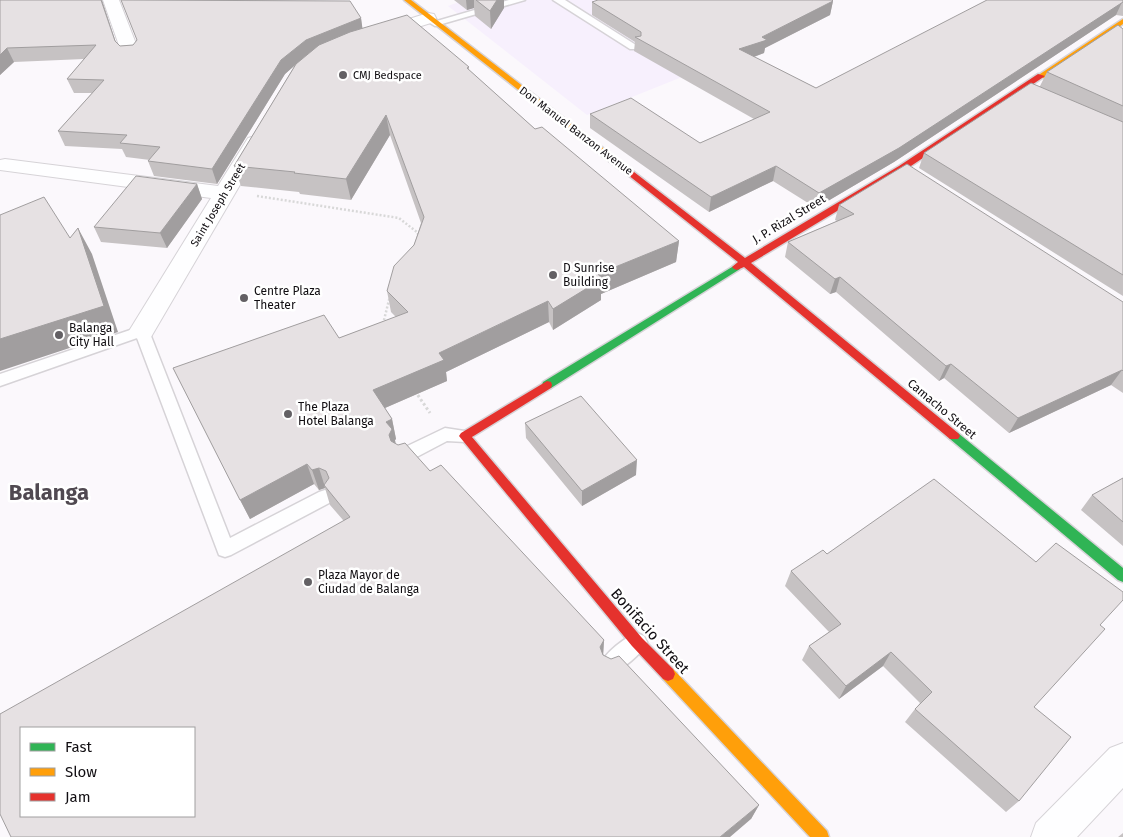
<svg xmlns="http://www.w3.org/2000/svg" width="1123" height="837" font-family="'Fira Sans',sans-serif">
	<style>
		.education { fill: #f7f0fd }
		.lines { fill: none; stroke-linecap: round; stroke-linejoin: round }
		.lane-casing { stroke: #d6d3d7; stroke-width: 3 }
		.street-casing { stroke: #d6d3d7; stroke-width: 2 }
		.fast-casing { stroke: #d6d3d7; stroke-width: 3 }
		.slow-casing { stroke: #d6d3d7; stroke-width: 3 }
		.jam-casing { stroke: #d6d3d7; stroke-width: 3 }
		.path-far1 { stroke: #d8d8d8; stroke-width: 2.5; stroke-dasharray: 2 2; stroke-linecap: butt }
		.path { stroke: #d8d8d8; stroke-width: 3; stroke-dasharray: 2.5 2.5; stroke-linecap: butt }
		.lane { fill: #fefeff; fill-rule: evenodd }
		.street { fill: #fefeff; fill-rule: evenodd }
		.fast { fill: #30b455; fill-rule: evenodd }
		.slow { fill: #ff9f0a; fill-rule: evenodd }
		.jam { fill: #e5322d; fill-rule: evenodd }
		.wall { fill: #c6c2c3 }
		.shaded-wall { fill: #a19e9f }
		.building { fill: #e6e1e3; stroke: #a19e9f; fill-rule: evenodd }
		.poi-dot { fill: #636064; stroke: #fff; stroke-width: 2 }
		.labels { text-anchor: middle; dominant-baseline: central; stroke-width: 5; stroke-linejoin: round; paint-order: stroke }
		.far-poi-label { font-size: 11px; fill: #110e12; stroke: #fff; text-anchor: start }
		.far-street-label { font-size: 11px; fill: #110e12; stroke: #fff }
		.street-label { font-size: 12px; fill: #110e12; stroke: #fff }
		.poi-label { font-size: 12px; fill: #110e12; stroke: #fff; text-anchor: start }
		.near-street-label { font-size: 15px; fill: #110e12; stroke: #fff }
		.town-label { font-size: 22px; font-weight: bold; fill: #504951; stroke: #fff }
	</style>
	<rect width="100%" height="100%" fill="#fbf8fc"/>
	<path class="education" d="M464 0H768L802 29 587 115 448 6Z"/>
	<g class="lines">
		<defs>
			<path id="lane" d="M509 0H525L435 26 430 23Z
				M553 0H565L639 47 638 49H630Z
				M142 326 149 331 230 538 319 492 325 490 331 492 334 497 331 502 231 555 225 557 219 555 137 338 0 386V374Z
				M445 428 471 432 473 436 471 440 465 442 447 441 409 461 403 463 397 461 395 456 397 451Z
				M637 633 644 636 647 642C641 655 623 669 610 674L603 672 600 665C606 652 624 638 637 633Z"/>
			<path id="street" d="M103 0H119L140 54 137 58H125L122 54Z
				M428 13 434 14 436 18 434 22 380 39 374 38 371 34 374 30Z
				M255 136 262 138 265 142 151 337 142 340 133 337 129 331 211 198 0 170V160L5 159 218 186 248 138Z
				M1123 743V788L1077 837H1031L1036 823 1110 748Z"/>
			<path id="fast" d="M737 264 740 265V269L551 388H543L542 385 543 382Z
				M954 432 958 433 1123 568V582L1118 580 950 439 948 436 950 433Z"/>
			<path id="slow" d="M404 0H411L625 165V169H619Z
				M1123 19V24L1044 78 1037 76Z
				M668 667 673 669 827 831 829 837H810L663 679 661 674 663 669Z"/>
			<path id="jam" d="M1038 74 1045 76 905 170 751 263 958 433 960 436 958 439H950L744 267 737 270 734 269 732 267 738 262 618 167 619 165H625L745 258 899 166Z
				M547 381 551 382 552 385 551 388 472 437 642 638 673 669 675 674 673 679 668 681 663 679 632 646 459 436 461 433Z"/>
		</defs>
		<use href="#lane" class="lane-casing"/>
		<use href="#street" class="street-casing"/>
		<use href="#fast" class="fast-casing"/>
		<use href="#slow" class="slow-casing"/>
		<use href="#jam" class="jam-casing"/>
		<path class="path-far1" d="M257 196 399 218 418 233V237
			M383 324 390 296"/>
		<path class="path" d="M415 391 430 413"/>
		<use href="#lane" class="lane"/>
		<use href="#street" class="street"/>
		<use href="#fast" class="fast"/>
		<use href="#slow" class="slow"/>
		<use href="#jam" class="jam"/>
	</g>
	<path class="wall" d="M0 0 116 43 120 46 133 45 361 18 362 28 469 67V70L535 129 679 241 676 262 601 294V300L553 330 549 322 446 372 447 381 385 408 392 419 396 439 395 440V444L430 471 604 640 603 656 759 805 751 819 343 520 330 505 325 488 319 490 314 484 250 519 173 368 339 338 396 317 391 312 387 291 414 245 421 223 390 135 351 200 300 194 299 192 241 186 234 166 295 65 285 74 217 184 154 176 148 161 150 160 126 157 122 149 65 146 58 131 92 93H74L67 79 84 59 14 62 0 75Z
		M454 0H504V8L491 29 475 16 474 8 467 10Z
		M1123 0V16L1116 15 894 162 816 208 773 181 709 212 590 128V114L700 143 754 119 634 51 635 42 592 15V2L833 1 830 15 765 48 764 53 754 57 816 88Z
		M1123 29V296L919 168 924 153 1040 86 1047 72Z
		M197 184 202 199 167 248 101 242 94 227Z
		M839 205 1123 302V393L1111 385 1009 433 944 378 939 381 836 292 830 294 785 257 788 242 837 221 835 220Z
		M525 423 636 475 582 506 526 438Z
		M1123 478V546L1081 510 1092 495Z
		M827 554 1100 625 1034 707 1019 801 1006 812 905 722 915 709 920 703 883 666 839 699 802 660 809 646 829 632 785 586 791 571Z
		M1123 833V837H1118Z"/>
	<path class="shaded-wall" d="M101 0H102L120 55 115 41Z
		M466 0H474V8L467 10Z
		M476 0H504V8L491 29 490 11Z
		M833 1 830 15 765 48 764 53 737 63 739 49 762 37Z
		M1122 2 1116 15 894 162 816 208 819 193Z
		M361 18 363 32 309 53 285 74 217 184 212 169 281 60 306 40Z
		M7 48 14 62 0 75V55Z
		M386 115 390 135 351 200 346 179Z
		M776 166 773 181 709 212 711 197Z
		M197 184 202 199 167 248 160 233Z
		M78 228 92 254 118 332 0 371V339Z
		M679 241 676 262 601 294V300L553 330V309L598 274Z
		M840 277 836 292 830 294 835 279Z
		M548 301 549 322 446 372 447 381 378 411 373 390 439 353Z
		M951 364 944 378 939 381 946 366Z
		M1122 370 1111 385 1009 433 1018 418Z
		M392 419 396 439 395 440 397 449 393 455 386 422Z
		M637 460 636 475 582 506V491Z
		M307 464 314 484 250 519 240 500Z
		M319 468 325 487 324 485 325 488 319 490 312 470Z
		M604 640 603 657 600 647Z
		M891 652 883 666 839 699 846 686Z
		M759 805 751 819 730 837H720Z"/>
	<path class="building" d="M0 0H101L115 41 120 46 133 45 137 40 121 0 350 1 361 18 306 40 281 60 212 169 148 161 160 147 120 143 127 135 58 131 104 80 67 79 96 45 7 48 0 55Z
		M476 0H497L490 11Z
		M598 0H832L833 1 762 37 767 40 739 49 816 88 987 0H1123V2L899 148 819 193 776 166 711 197 590 114 631 98 700 143 770 112 635 37 641 36V32L592 2Z
		M407 15 469 67 467 68 535 129 542 127 679 241 598 274 602 279 553 309 548 301 439 353 444 360 373 390 392 419 386 422 392 429 389 435 391 441 398 445 405 443 430 471 441 465 604 640 600 647 603 655 611 659 619 656 759 805 720 837H11L0 814V714L350 517 324 485 329 478 326 471 319 468 312 470 307 464 240 500 173 368 324 315 339 338 408 312 387 291 394 266 414 245 424 217 386 115 346 179 294 173 295 172 234 166 296 64 319 45 350 32ZM21 728H194V816H21Z
		M1118 25 1123 29V106L1047 72Z
		M1031 83 1123 122V275L924 153Z
		M907 164 1123 302V371L1122 370 1018 418 951 364 946 366 840 277 835 279 788 242 854 214 839 205Z
		M136 176 197 184 160 233 94 227Z
		M44 197 70 238 78 228 104 306 0 339V215Z
		M581 396 637 460 582 491 525 423Z
		M1123 478V522L1092 495Z
		M934 479 1036 562 1056 543 1123 592V600L1100 625 1105 629 1034 707 1071 737 1019 801 915 709 932 692 891 652 846 686 809 646 841 624 791 571 823 550 827 554Z"/>
	<g class="poi-dot">
		<circle cx="343" cy="75" r="5"/>
		<circle cx="553" cy="275" r="5"/>
		<circle cx="244" cy="298" r="5"/>
		<circle cx="59" cy="335" r="5"/>
		<circle cx="288" cy="414" r="5"/>
		<circle cx="308" cy="582" r="5"/>
	</g>
	<g class="labels">
		<g class="far-poi-label">
			<text x="353" y="75">CMJ Bedspace</text>
		</g>
		<g class="far-street-label">
			<text transform="translate(576 131) rotate(37)">Don Manuel Banzon Avenue</text>
			<text transform="translate(218 205) rotate(-59)">Saint Joseph Street</text>
		</g>
		<g class="street-label">
			<text transform="translate(789 219) rotate(-31)">J. P. Rizal Street</text>
			<text transform="translate(942 409) rotate(40)">Camacho Street</text>
		</g>
		<g class="poi-label">
			<text x="563" y="268">D Sunrise<tspan x="563" dy="14">Building</tspan></text>
			<text x="254" y="291">Centre Plaza<tspan x="254" dy="14">Theater</tspan></text>
			<text x="69" y="328">Balanga<tspan x="69" dy="14">City Hall</tspan></text>
			<text x="298" y="407">The Plaza<tspan x="298" dy="14">Hotel Balanga</tspan></text>
			<text x="318" y="575">Plaza Mayor de<tspan x="318" dy="14">Ciudad de Balanga</tspan></text>
		</g>
		<g class="near-street-label">
			<text transform="translate(650 631) rotate(48)">Bonifacio Street</text>
		</g>
		<g class="town-label">
			<text x="49" y="492">Balanga</text>
		</g>
	</g>
	<rect x="20" y="727" width="175" height="90" fill="#ffffff" stroke="#a09fa0"/>
	<rect x="30" y="743" width="25" height="8" fill="#30b455" stroke="#a09fa0"/>
	<text x="65" y="752" font-size="15" fill="#110e12">Fast</text>
	<rect x="30" y="768" width="25" height="8" fill="#ff9f0a" stroke="#a09fa0"/>
	<text x="65" y="777" font-size="15" fill="#110e12">Slow</text>
	<rect x="30" y="793" width="25" height="8" fill="#e5322d" stroke="#a09fa0"/>
	<text x="65" y="802" font-size="15" fill="#110e12">Jam</text>
</svg>
